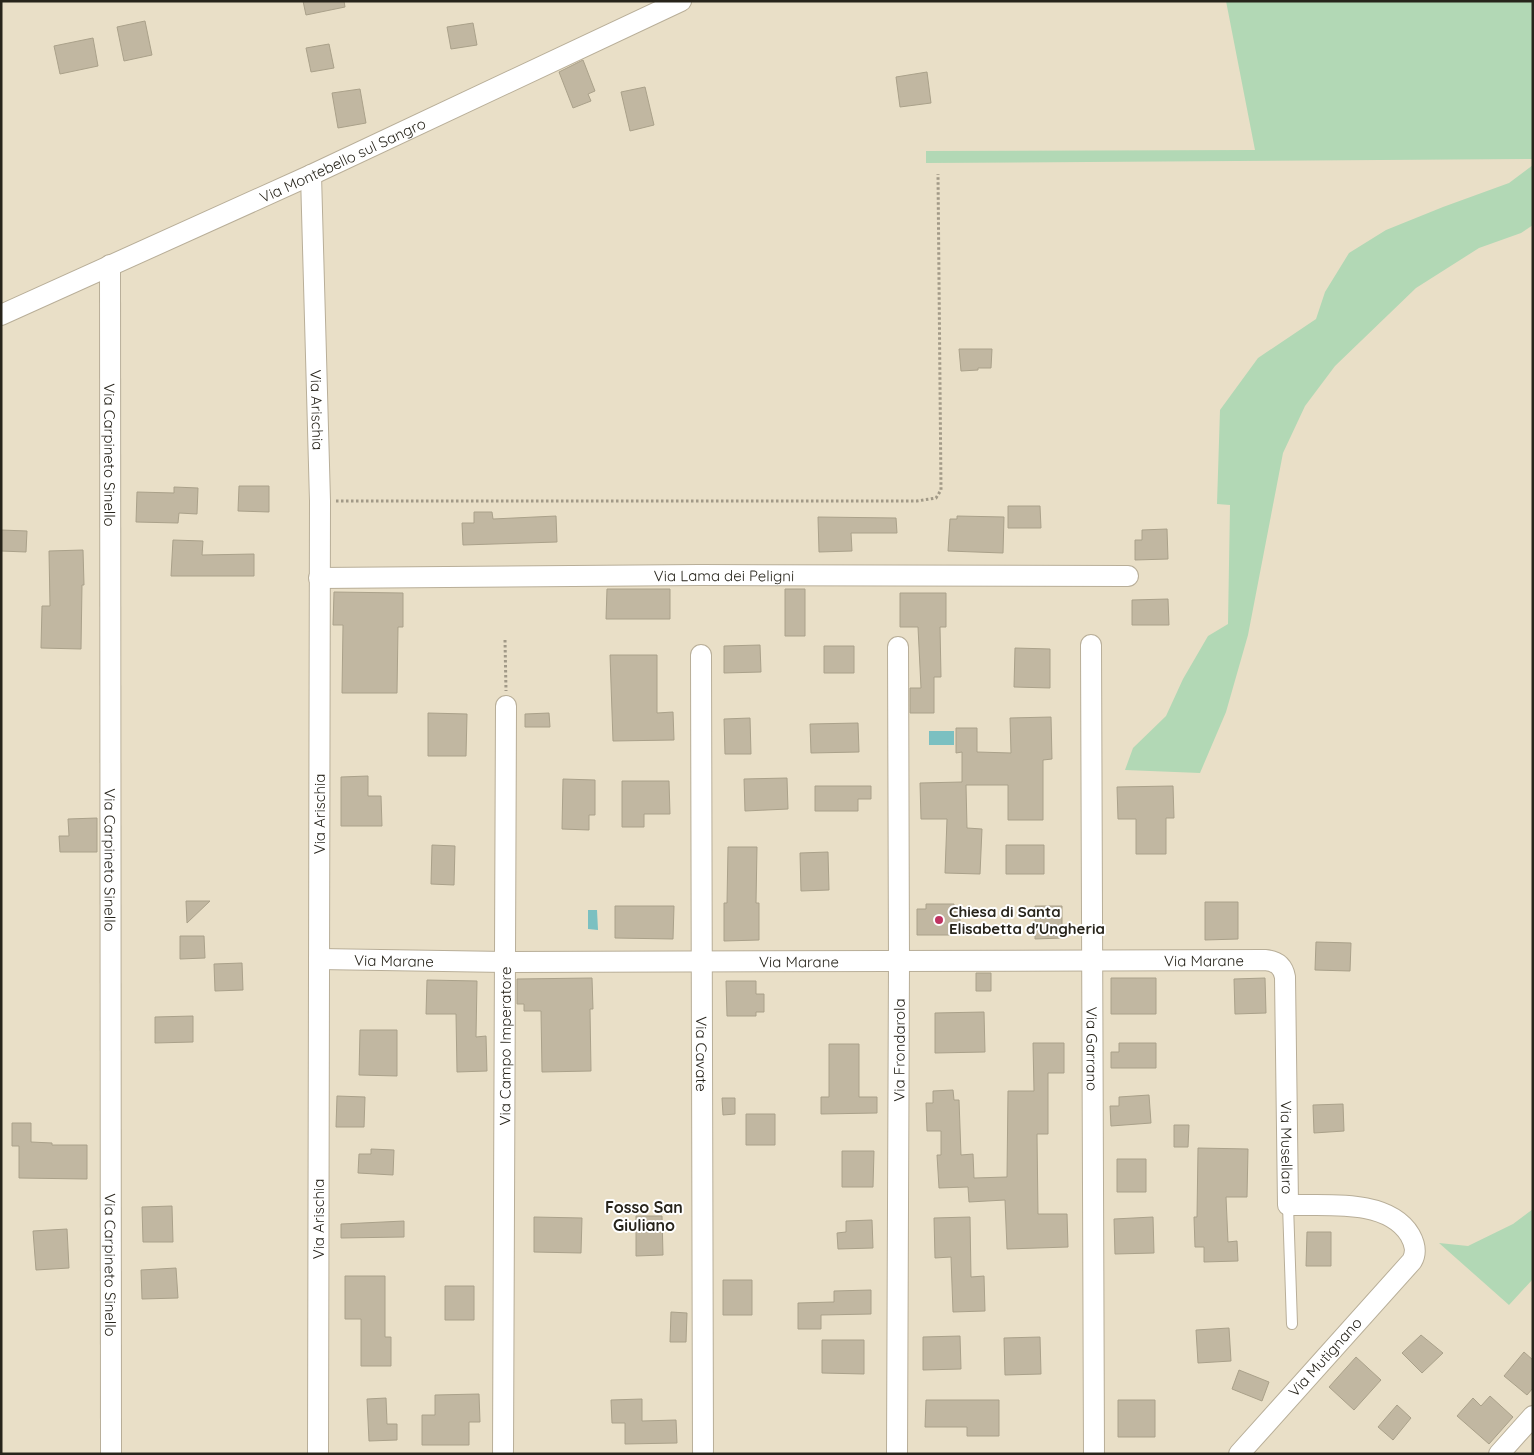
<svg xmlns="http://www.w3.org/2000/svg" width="1534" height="1455" font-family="Quicksand,sans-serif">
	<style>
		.green { fill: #b2d8b5 }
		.water { fill: #7bc0c1 }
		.building { fill: #c1b7a1; stroke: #aaa18a }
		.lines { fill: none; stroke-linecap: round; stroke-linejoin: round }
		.lane-casing { stroke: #b8ae98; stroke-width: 12 }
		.street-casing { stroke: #b8ae98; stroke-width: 22 }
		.path { stroke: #a19987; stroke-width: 3; stroke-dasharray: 2.5 2.5; stroke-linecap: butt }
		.lane { stroke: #fff; stroke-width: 10 }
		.street { stroke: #fff; stroke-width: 20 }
		.poi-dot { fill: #c03361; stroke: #fff; stroke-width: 2 }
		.labels { text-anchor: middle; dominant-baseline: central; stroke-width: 4; stroke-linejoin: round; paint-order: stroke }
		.street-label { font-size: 15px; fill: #27241b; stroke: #fff }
		.poi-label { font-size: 15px; font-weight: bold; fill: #27241b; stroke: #fff; text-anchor: start }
		.neighbourhood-label { font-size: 16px; font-weight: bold; fill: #27241b; stroke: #fff }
	</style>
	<rect width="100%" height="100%" fill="#e9dfc7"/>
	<path class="green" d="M1226 1H1533V159L926 163V151L1255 150Z
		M1533 165V225L1521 233 1479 248 1416 288 1335 366 1305 406 1283 453 1248 635 1226 712 1200 773 1125 770 1133 748 1166 716 1183 679 1208 636 1228 624 1230 505 1217 504 1220 410 1258 358 1316 319 1325 292 1349 253 1386 230 1443 207 1509 183Z
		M1533 1209V1279L1509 1305 1439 1243 1468 1246 1513 1224Z"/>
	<path class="water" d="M929 731H954V745H929Z
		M588 910H597L598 930 588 929Z"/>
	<path class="building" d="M303 1H344L345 7 306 15Z
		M145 21 152 55 124 61 117 27Z
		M473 23 477 45 451 49 447 27Z
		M93 38 98 66 60 74 54 46Z
		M329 44 334 68 311 72 306 48Z
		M583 60 595 91 588 94 591 101 573 108 559 72Z
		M927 72 931 103 900 107 896 77Z
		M645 87 654 125 630 131 621 92Z
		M360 89 366 123 338 128 332 93Z
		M959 349H992L991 368H978V370L961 371Z
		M239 486H269V512L238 511Z
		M174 487 198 488 197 514 179 513 178 523 136 522 137 492 174 493Z
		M1008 506H1040L1041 528H1008Z
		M474 512H492L493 519 556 516 557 542 463 545 462 523H474Z
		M957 516 1004 517 1003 553 948 551 950 519H957Z
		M818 517 896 518 897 533H851L852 551 819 552Z
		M1167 529 1168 559 1135 560V540H1142V530Z
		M1 530 27 531 26 552 1 551Z
		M173 540 203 541 202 555 254 554V576H171Z
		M83 550 84 585H82L81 649 41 648 42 606H50L49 551Z
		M607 589H670V619H606Z
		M785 589H805V636H785Z
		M334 592 403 593V627H398L397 693H342L343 625H333Z
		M900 593H946V627H940L941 677H934V713H910V688H921L918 627H900Z
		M1168 599 1169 625H1132V600Z
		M760 645 761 672 724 673V646Z
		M824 646H854V673H824Z
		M1015 648 1050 649V688L1014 687Z
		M610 655H657V713L673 712 674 740 613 741Z
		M428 713 467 714 466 756H428Z
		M549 713 550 727H525V714Z
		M1051 717 1052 759 1043 760V820H1008V785H966L967 828 982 829 980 874 945 873 947 819H921L920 783 962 782V752L956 753V728H977V752L1011 753 1010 718Z
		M750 718 751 754H725L724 719Z
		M858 723 859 752 811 753 810 724Z
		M368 776V796H381L382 826H341V777Z
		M787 778 788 809 745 811 744 779Z
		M563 779 595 780V815H589V830L562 829Z
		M622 781H669L670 814H644V827H622Z
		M815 786H871V799H858V811H815Z
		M1173 786 1174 818H1166V854H1136V819H1118L1117 787Z
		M97 818V852H60L59 836H69L68 819Z
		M432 845 455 846 454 885 431 884Z
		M1006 845H1044V874H1006Z
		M728 847H757L756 903H759V940L724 941V903H727Z
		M828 852 829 890 801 891 800 853Z
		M186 901H210L187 923Z
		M1205 902H1238V939L1205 940Z
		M926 904H954V911H960V929H956V935H917V909H926Z
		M615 906H674L673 939 615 938Z
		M1035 906H1062V938L1035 939Z
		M180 936H204L205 958 180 959Z
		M1316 942 1351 943 1350 971 1315 970Z
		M242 963 243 990 215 991 214 964Z
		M976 973H991V991H976Z
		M592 978 593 1009H590L591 1071 542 1072 541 1011H524V1004H517V979Z
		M1111 978H1156V1014H1111Z
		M1265 978 1266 1013 1235 1014 1234 979Z
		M427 980 477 981 476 1037 486 1036 487 1071 457 1072 456 1014H426Z
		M726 981H756V994H764V1012H756V1016H727Z
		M984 1012 985 1052 935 1053V1013Z
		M193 1016V1042L155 1043V1017Z
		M360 1030H397V1076L359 1075Z
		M1033 1043H1064V1073H1048V1134H1037L1038 1214H1067L1068 1247 1007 1249 1005 1200 969 1202 968 1187 939 1188 937 1155H941V1131H927L926 1103H933V1091L953 1090 954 1100H959L961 1155 973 1154 974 1178 1007 1177 1008 1091H1034Z
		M1119 1043H1156V1068H1111V1052H1119Z
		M829 1044H859V1097H877V1113L821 1114V1097H829Z
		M1149 1095 1151 1123 1111 1126 1110 1106H1119V1097Z
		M337 1096 365 1097 364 1127H336Z
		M722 1098H735V1114L723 1115Z
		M1343 1104 1344 1131 1314 1133 1313 1105Z
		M746 1114H775V1145H746Z
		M12 1123H31V1142L52 1143V1145H87V1179L19 1178V1146H12Z
		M1174 1125H1189L1188 1147H1174Z
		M1198 1148 1248 1149 1247 1197H1226L1228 1242 1237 1241 1238 1261 1204 1262V1247H1195L1194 1217H1197Z
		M371 1149 394 1150 393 1175 358 1173 359 1154H371Z
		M842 1151H874L873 1187H842Z
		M1117 1159H1146V1192H1117Z
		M172 1206 173 1242H143L142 1207Z
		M636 1216H662L663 1255 636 1256Z
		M534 1217 582 1218 581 1253 534 1252Z
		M970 1217 971 1277 984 1276 985 1311 953 1312 951 1257 935 1258 934 1218Z
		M1153 1217 1154 1253 1115 1254 1114 1219Z
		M872 1220 873 1248 838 1249 837 1233 846 1232V1221Z
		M404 1221V1237L341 1238V1224Z
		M67 1229 69 1268 36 1270 33 1231Z
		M1307 1232H1331V1266H1306Z
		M176 1268 178 1298 142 1299 141 1270Z
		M345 1276H385V1337H391V1366H361V1319H345Z
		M723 1280H752V1315H723Z
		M445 1286H474V1320H445Z
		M871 1290V1314L821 1315V1329H798V1303L834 1302V1291Z
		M671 1312 687 1313 686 1342H670Z
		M1229 1328 1231 1361 1198 1363 1196 1330Z
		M1421 1335 1443 1353 1422 1373 1402 1353Z
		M960 1336 961 1369 923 1370V1337Z
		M1040 1337 1041 1374 1005 1375 1004 1338Z
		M822 1340H864V1374L822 1373Z
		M1524 1352 1533 1360V1388L1527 1395 1504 1376Z
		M1356 1357 1381 1380 1354 1410 1329 1387Z
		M1239 1370 1269 1382 1262 1401 1232 1389Z
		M479 1394 480 1422H469V1445H422V1415H435V1395Z
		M1490 1396 1513 1417 1489 1444 1457 1416 1473 1398 1481 1406Z
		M386 1398 387 1424H397V1440L369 1441 367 1399Z
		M642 1399V1421L676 1420 677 1443 625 1444V1423H612L611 1400Z
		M926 1400H999V1436H967V1427H925Z
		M1118 1400H1155V1437H1118Z
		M1397 1405 1411 1418 1393 1440 1378 1427Z"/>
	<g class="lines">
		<defs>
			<path id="lane" d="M1288 1205 1292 1324"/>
			<g id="street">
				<path id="s1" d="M311 175 320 501 318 1454"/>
				<path id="s2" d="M110 265 111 1454"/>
				<path id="s3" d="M1 315 311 175 681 1"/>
				<path id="s4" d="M319 578 700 575 1128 576"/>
				<path id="s5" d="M1091 645 1094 1454"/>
				<path id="s6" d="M701 655 703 1454"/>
				<path id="s7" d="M319 959 505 962 1265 960C1276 961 1283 966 1285 977L1288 1205C1325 1206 1388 1198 1410 1235 1415 1244 1417 1252 1412 1261L1239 1454"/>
				<path id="s8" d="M503 1454 506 706"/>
				<path id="s9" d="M897 1454 899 962 898 647"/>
				<path d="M1499 1454 1533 1416"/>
			</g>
		</defs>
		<use href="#lane" class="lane-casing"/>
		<use href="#street" class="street-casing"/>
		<path class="path" d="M336 501H917L936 498 941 490 938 174
			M505 640 506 691"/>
		<use href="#lane" class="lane"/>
		<use href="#street" class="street"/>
	</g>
	<circle class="poi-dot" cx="939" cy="920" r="5"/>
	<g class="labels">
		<g class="street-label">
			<text stroke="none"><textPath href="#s3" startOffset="375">Via Montebello sul Sangro</textPath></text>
			<text stroke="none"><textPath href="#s1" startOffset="235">Via Arischia</textPath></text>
			<text stroke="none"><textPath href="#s2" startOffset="190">Via Carpineto Sinello</textPath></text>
			<text stroke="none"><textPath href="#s4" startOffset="405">Via Lama dei Peligni</textPath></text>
			<text transform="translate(319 814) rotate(-90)">Via Arischia</text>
			<text stroke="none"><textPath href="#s2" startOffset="595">Via Carpineto Sinello</textPath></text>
			<text stroke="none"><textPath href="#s7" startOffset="885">Via Marane</textPath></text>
			<text stroke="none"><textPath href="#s7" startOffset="75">Via Marane</textPath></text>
			<text stroke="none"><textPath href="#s7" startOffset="480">Via Marane</textPath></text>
			<text stroke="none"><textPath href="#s8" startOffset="408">Via Campo Imperatore</textPath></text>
			<text stroke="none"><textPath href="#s5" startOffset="404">Via Garrano</textPath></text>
			<text stroke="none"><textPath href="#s9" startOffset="404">Via Frondarola</textPath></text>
			<text stroke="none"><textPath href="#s6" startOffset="399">Via Cavate</textPath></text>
			<text stroke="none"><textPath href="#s7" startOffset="1145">Via Musellaro</textPath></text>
			<text transform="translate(318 1219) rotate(-90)">Via Arischia</text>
			<text stroke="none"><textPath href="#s2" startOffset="1000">Via Carpineto Sinello</textPath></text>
			<text transform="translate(1325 1357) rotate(-48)">Via Mutignano</text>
		</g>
		<g class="poi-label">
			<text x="949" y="911">Chiesa di Santa<tspan x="949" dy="17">Elisabetta d'Ungheria</tspan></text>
		</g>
		<g class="neighbourhood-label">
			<text x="644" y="1207">Fosso San<tspan x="644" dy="18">Giuliano</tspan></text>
		</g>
	</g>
	<rect width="1534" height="1455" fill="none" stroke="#27241b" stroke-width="5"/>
</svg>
